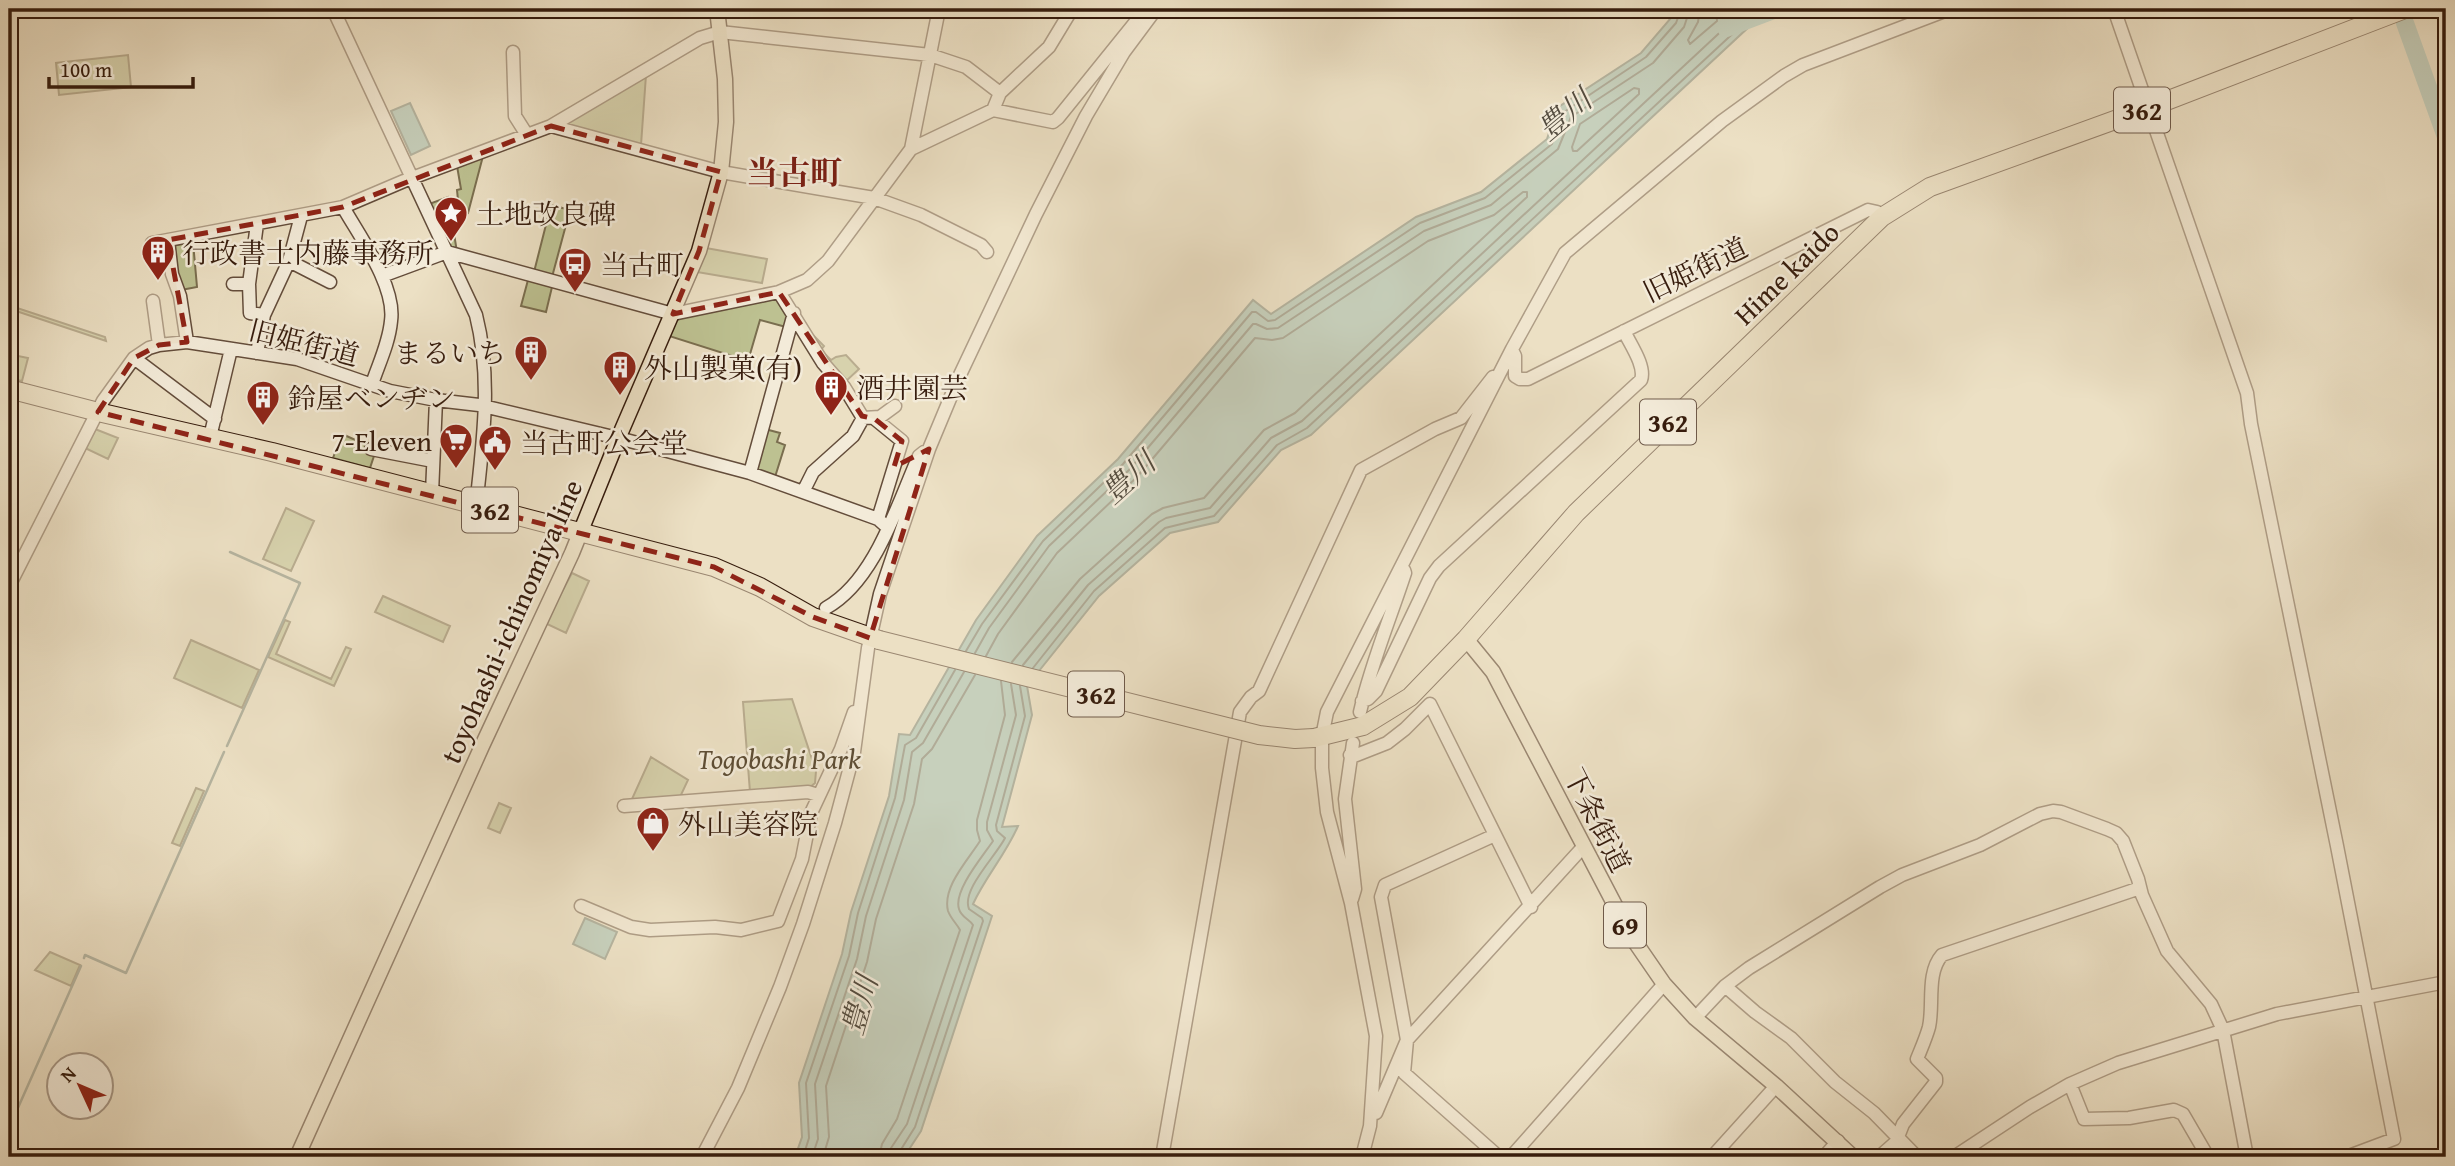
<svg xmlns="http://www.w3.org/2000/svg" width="2455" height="1166" font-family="'Gentium Book Plus','Noto Serif JP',serif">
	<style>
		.green { fill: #bdc191; stroke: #7a6e4f; stroke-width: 2 }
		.water { fill: #99bdb2; stroke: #717d70; stroke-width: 2 }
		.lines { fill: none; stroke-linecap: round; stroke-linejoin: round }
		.shore { stroke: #686c60; stroke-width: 2 }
		.stream { stroke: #717d70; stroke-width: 2.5 }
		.river { stroke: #99bdb2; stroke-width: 18 }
		.minor-casing { stroke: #644d3b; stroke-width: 15 }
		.major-casing { stroke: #361c0d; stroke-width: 17 }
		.highway-casing { stroke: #361c0d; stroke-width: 20 }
		.minor { stroke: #f3ebd9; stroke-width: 12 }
		.major { stroke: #ece0c4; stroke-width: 14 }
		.highway { stroke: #ece0c4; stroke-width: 18 }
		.highway-bridge-casing { stroke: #361c0d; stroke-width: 20; stroke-linecap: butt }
		.highway-bridge { stroke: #ece0c4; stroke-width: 18 }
		.marked { fill: none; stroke: #8f2418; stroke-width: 5; stroke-dasharray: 14 9; stroke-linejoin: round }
		.labels { text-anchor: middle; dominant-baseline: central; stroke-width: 5; stroke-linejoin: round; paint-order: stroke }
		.shield { fill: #f3ebd9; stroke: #6f5a4a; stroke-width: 2 }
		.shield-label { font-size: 26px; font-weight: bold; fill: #361c0d }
		.poi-label { font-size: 28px; fill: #361c0d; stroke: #f3ebd9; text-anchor: start }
		.street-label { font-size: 28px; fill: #361c0d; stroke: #f3ebd9 }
		.park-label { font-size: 28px; font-style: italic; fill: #5e4e35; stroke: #f3ebd9 }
		.water-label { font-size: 30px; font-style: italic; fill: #544c3f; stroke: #f3ebd9 }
		.quarter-label { font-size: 32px; font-weight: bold; fill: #7a1f14; stroke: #f3ebd9 }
	</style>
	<rect width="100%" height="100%" fill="#ece0c4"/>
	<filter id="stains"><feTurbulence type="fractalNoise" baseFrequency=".00286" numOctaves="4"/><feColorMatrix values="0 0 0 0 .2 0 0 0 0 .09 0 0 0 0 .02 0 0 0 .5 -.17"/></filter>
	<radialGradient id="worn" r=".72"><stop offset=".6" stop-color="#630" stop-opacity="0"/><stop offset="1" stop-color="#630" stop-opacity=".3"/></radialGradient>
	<path class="green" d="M128 55 131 87 59 95 56 63Z
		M646 75 641 145 563 124Z
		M483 156 468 213 450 209 457 252 450 250 429 204 448 197 449 202 458 200 457 190 461 189 457 166Z
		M551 205 570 210 552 277 534 272Z
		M193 242 197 287 181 290 172 246Z
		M706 248 767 259 762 283 697 272Z
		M9 274 14 307 105 337 106 341 10 309Z
		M528 280 552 287 546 312 521 306Z
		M775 298 779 300 790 315 786 327 760 320 748 361 669 336 677 318Z
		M814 336 824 346 821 350 831 360 836 357 846 355 859 369 844 383 811 337Z
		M18 356 28 358 22 381 12 379Z
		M95 429 118 438 108 459 85 448Z
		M765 429 780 433 777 442 785 445 775 477 754 470Z
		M342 434 387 454 374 456 370 468 333 458Z
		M286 508 314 521 291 571 263 559Z
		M572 573 589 581 566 633 545 623Z
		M383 596 450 626 443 642 375 612Z
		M285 620 290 622 276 654 331 679 346 647 351 649 334 686 268 657Z
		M191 640 259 670 242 708 174 678Z
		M792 699 816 771 815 783 809 788 750 792 743 702Z
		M651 757 688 780 680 797 634 800 632 799Z
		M196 788 204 791 180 846 172 843Z
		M499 803 511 808 500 833 488 828Z
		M50 952 80 965 71 986 35 970Z"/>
	<path class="water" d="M1675 9H1741L1752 24 1311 435 1281 450 1218 522 1170 533 1099 596 1027 686 1032 715 1002 827 1018 826C1006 854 986 876 973 904L992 916 921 1131 904 1157H795L802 1137 799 1083 842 954 851 912 889 796 899 734 910 735 976 620 1037 536 1118 459 1253 300 1271 314 1416 217 1481 192 1547 139 1557 108 1641 53 1671 18Z
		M410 103 430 146 411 155 391 111Z
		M585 918 617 932 605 959 573 944Z"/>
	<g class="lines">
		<path class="shore" d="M1700 9 1698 22 1688 40 1690 44 1717 21 1716 9
			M1634 88 1639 89V94L1577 151H1573L1572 147 1580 124Z
			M966 651 982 624 1043 541 1123 464 1252 312H1256L1268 321 1275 320 1420 223 1485 198 1552 144 1564 112 1646 57 1676 23 1681 9
			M975 653 989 628 1049 546 1129 470 1253 324H1256L1267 329 1278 328 1424 231 1491 205 1558 149 1571 117 1653 63 1684 27 1690 9
			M986 656 998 634 1057 553 1137 477 1255 338 1272 340 1283 338 1428 241 1494 215 1523 192H1527V197L1295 413 1264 430 1204 498 1163 508 1152 514 1080 579 1012 662
			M1023 665 1088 585 1159 522 1166 518 1210 508 1271 438 1302 421 1729 24 1727 9
			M1033 668 1094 591 1165 528 1214 516 1277 445 1307 428 1741 26 1742 22 1736 9
			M803 1157 809 1138 806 1083 849 956 858 913 895 798 905 745 916 738 955 670
			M812 1157 818 1139 815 1084 857 959 866 916 904 800 912 752 923 743 964 672
			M823 1157 829 1137 826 1086 867 962 876 919 914 804 922 759 932 749 975 675
			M879 1157 882 1144 897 1119 960 930C957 924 951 919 948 911 942 887 968 860 980 841L977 830V820L1005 715 1001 681
			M890 1157 891 1148 907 1124 973 925C969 919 961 917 959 909 953 891 983 856 993 841L987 830V822L1016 715 1011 684
			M899 1157 900 1151 915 1127 983 921 982 918 969 909C961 890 996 856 1005 838L997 831 996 825 1025 716 1020 686"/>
		<path class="stream" d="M227 746 300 583 230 552
			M84 958 85 955 126 973 224 752
			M9 1128 81 966"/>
		<path class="river" d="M2405 23 2446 137
			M1726 28 1776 9"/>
		<defs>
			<path id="minor" d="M333 9 476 315C492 378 483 442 476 506
				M2114 9 2247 393 2251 424 2337 846 2394 1139 2346 1157
				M513 52 515 116 527 135
				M993 110 1000 93 1049 47 1072 9
				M551 126 721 172 874 198 921 215 981 245 987 252
				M911 149 939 9
				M343 207C360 237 396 286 391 321 389 343 379 363 372 384
				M168 240 172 274 180 296 187 342
				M152 243 343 207 404 181 551 126 700 38 720 32 930 55 966 67 1000 93
				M289 261 330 282
				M382 276 447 252 673 314 779 292 807 280 828 261 911 149 993 110 1053 122 1058 118 1142 14
				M233 284H249L250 313 264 315
				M249 284 257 224
				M779 292 823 363 844 387 863 418
				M153 301 159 345
				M1512 350 1515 356V376L1520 379H1528L1868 210 1877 212 1882 217
				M257 353 264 315 289 261 301 216
				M134 358 215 419
				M875 419 902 441 878 519
				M210 437 231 349
				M371 449 433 461
				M750 473 794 313
				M803 492 813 472 853 436 863 418 880 417 895 406
				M432 493 436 400
				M9 586 103 401 134 358 149 348 159 345 187 342 297 359 390 391 436 400 479 405 626 440 750 473 878 519 887 527
				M826 608C875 581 897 505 919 456L924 452
				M1362 701 1368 699 1376 691 1430 578 1439 566 1641 380C1646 366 1630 344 1624 331
				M1360 712C1371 664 1390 619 1405 573L1404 570
				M1350 755 1354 756 1387 743 1405 729 1430 704 1531 907
				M624 806 808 792 818 795
				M1495 835 1385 885 1381 897 1407 1040 1404 1073 1499 1157
				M1352 899 1355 889 1345 799 1353 743
				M581 906 631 927 650 930 715 927 741 930 778 921 802 859 811 813 841 749 854 712
				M1725 986 1755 1012 1791 1038 1835 1082 1874 1113 1917 1157
				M1695 1018 1725 986 1749 968 1880 887 1902 875 1980 845 2040 814 2053 811 2061 812 2107 829 2116 833 2123 841 2138 879 2142 895 2167 951 2211 1004 2223 1030 2247 1157
				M2070 1084 2084 1119 2129 1118 2174 1110 2183 1114 2208 1157
				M1376 1113 1407 1040 1584 846
				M702 1157 738 1088 780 987 803 924 835 823 854 752 868 648 880 594 929 449 959 377 1036 214 1086 116 1124 52 1156 9
				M1162 1157 1240 712 1251 697 1259 691 1361 470 1435 429 1461 418 1493 377
				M1362 1157 1370 1126 1376 1036 1351 903 1327 812 1322 768V737L1327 712 1512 349 1565 253 1722 121 1784 76 1803 65 1950 9
				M1511 1157 1664 984
				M1712 1157 1776 1086
				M1824 1157 1838 1141
				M1879 1157 1896 1142 1903 1124 1936 1082V1078L1917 1059C1921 1049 1926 1038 1929 1027 1934 1005 1926 973 1942 955L2140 888
				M1954 1157 2030 1107 2070 1084 2118 1063 2277 1014 2446 982"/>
			<path id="major" d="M1466 639 1493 672 1631 936 1664 984 1695 1018 1776 1086 1853 1157
				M297 1157 482 746 572 553 618 439 699 251 721 172 726 122 725 79 717 9"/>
			<path id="highway" d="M9 389 98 412 272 452 714 567 760 587 813 617 879 640
				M1314 738 1363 726 1410 697 1466 639 1576 513 1882 217 1930 187 2148 108 2405 9"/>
		</defs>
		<use href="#minor" class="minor-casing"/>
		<use href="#major" class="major-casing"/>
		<use href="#highway" class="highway-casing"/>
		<use href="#minor" class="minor"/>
		<use href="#major" class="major"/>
		<use href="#highway" class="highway"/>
		<defs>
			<path id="highway-bridge" d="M879 640 1259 735 1295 739 1314 738"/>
		</defs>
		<use href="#highway-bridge" class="highway-bridge-casing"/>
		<use href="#highway-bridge" class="highway-bridge"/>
	</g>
	<path d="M0 0H2455V1166H0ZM551 126 721 172 699 251 673 314 779 292 862 416 875 419 902 441 894 467 929 449 870 638 813 617 714 567 98 412 134 358 159 345 187 342 168 240 343 207Z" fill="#ece0c4" fill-opacity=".55" fill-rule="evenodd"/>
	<path class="marked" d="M551 126 721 172 699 251 673 314 779 292 862 416 875 419 902 441 894 467 929 449 870 638 813 617 714 567 98 412 134 358 159 345 187 342 168 240 343 207Z"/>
	<defs>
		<symbol id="sight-pin" viewBox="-11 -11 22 30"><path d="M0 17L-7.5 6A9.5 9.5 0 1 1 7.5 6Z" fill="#8f2418" stroke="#f3ebd9"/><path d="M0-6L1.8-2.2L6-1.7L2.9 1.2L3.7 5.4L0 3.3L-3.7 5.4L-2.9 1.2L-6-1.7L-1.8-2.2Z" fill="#fff"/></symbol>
		<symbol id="building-pin" viewBox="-11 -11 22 30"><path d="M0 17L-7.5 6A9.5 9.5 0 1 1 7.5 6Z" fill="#8f2418" stroke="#f3ebd9"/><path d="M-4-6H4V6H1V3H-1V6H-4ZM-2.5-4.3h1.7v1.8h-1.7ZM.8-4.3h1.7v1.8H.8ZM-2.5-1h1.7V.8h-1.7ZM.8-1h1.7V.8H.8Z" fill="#fff"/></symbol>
		<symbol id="bus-pin" viewBox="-11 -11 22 30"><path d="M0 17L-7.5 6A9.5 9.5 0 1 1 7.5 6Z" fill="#8f2418" stroke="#f3ebd9"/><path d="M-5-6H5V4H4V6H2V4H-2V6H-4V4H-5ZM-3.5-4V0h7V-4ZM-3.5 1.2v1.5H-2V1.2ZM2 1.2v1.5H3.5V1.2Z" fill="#fff"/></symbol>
		<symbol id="supermarket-pin" viewBox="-11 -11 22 30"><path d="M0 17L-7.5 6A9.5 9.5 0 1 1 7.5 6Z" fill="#8f2418" stroke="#f3ebd9"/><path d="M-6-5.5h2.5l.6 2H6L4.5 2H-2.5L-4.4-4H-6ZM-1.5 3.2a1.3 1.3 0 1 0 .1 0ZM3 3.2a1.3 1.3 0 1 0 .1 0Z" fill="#fff"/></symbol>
		<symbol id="civic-pin" viewBox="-11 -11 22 30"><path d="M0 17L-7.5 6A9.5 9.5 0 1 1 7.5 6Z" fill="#8f2418" stroke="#f3ebd9"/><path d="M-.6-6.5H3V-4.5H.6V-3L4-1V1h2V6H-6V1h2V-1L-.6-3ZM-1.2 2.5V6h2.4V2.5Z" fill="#fff"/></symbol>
		<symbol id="shop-pin" viewBox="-11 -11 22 30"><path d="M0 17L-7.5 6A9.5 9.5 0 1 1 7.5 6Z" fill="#8f2418" stroke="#f3ebd9"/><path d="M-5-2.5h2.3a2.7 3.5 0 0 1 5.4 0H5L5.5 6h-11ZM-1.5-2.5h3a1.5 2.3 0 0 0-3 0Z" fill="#fff"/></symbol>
	</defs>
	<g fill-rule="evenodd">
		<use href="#sight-pin" x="432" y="194" width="38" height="52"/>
		<use href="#building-pin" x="139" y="233" width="38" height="52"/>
		<use href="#bus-pin" x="556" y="245" width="38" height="52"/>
		<use href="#building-pin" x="512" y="333" width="38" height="52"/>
		<use href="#building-pin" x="601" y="348" width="38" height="52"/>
		<use href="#building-pin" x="812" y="368" width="38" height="52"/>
		<use href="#building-pin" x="244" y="378" width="38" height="52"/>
		<use href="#supermarket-pin" x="437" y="421" width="38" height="52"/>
		<use href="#civic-pin" x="476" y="423" width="38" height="52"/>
		<use href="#shop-pin" x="634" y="804" width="38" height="52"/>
	</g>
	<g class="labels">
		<g class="shield">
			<rect x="2114" y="87.5" width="56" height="45" rx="5"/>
			<rect x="1640" y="399.5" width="56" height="45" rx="5"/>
			<rect x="462" y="487.5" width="56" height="45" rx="5"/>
			<rect x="1068" y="671.5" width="56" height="45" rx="5"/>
			<rect x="1604" y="902.5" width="42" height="45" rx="5"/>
		</g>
		<g class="shield-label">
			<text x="2142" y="110">362</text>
			<text x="1668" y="422">362</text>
			<text x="490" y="510">362</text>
			<text x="1096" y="694">362</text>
			<text x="1625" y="925">69</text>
		</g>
		<g class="poi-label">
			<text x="476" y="213">土地改良碑</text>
			<text x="182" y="252">行政書士内藤事務所</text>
			<text x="600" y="264">当古町</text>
			<text x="506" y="352" text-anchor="end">まるいち</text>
			<text x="644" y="367">外山製菓(有)</text>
			<text x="856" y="387">酒井園芸</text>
			<text x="288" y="397">鈴屋ベンヂン</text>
			<text x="432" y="440" text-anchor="end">7-Eleven</text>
			<text x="520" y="442">当古町公会堂</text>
			<text x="678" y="823">外山美容院</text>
		</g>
		<g class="street-label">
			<text transform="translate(1695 269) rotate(-26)">旧姫街道</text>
			<text transform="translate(1786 273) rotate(-44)">Hime kaido</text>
			<text transform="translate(304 342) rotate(14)">旧姫街道</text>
			<text transform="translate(511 621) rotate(-66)">toyohashi-ichinomiya line</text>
			<text transform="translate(1598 820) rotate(63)">下条街道</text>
		</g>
		<g class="park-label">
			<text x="779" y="758">Togobashi Park</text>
		</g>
		<g class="water-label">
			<text transform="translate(1564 114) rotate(-40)">豊川</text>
			<text transform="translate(1128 477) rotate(-42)">豊川</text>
			<text transform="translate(859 1005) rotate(-74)">豊川</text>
		</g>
		<g class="quarter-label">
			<text x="794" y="172">当古町</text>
		</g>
	</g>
	<rect width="2455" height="1166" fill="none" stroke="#ece0c4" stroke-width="35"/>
	<rect x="10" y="10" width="2434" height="1145" fill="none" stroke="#361c0d" stroke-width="3.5"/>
	<rect x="18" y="18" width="2420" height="1131" fill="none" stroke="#361c0d" stroke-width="2"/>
	<g transform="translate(80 1086) rotate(314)"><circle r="33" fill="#f3ebd9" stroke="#a79887" stroke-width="2"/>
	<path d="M0-5L12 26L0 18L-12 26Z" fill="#8f2418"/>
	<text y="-10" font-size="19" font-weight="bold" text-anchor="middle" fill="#361c0d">N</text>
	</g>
	<path d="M49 77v10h144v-10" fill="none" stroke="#361c0d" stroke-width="3.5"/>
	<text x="60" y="77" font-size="21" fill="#361c0d" stroke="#f3ebd9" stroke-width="5" paint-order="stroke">100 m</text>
	<rect width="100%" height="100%" filter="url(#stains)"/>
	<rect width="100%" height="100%" fill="url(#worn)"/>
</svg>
